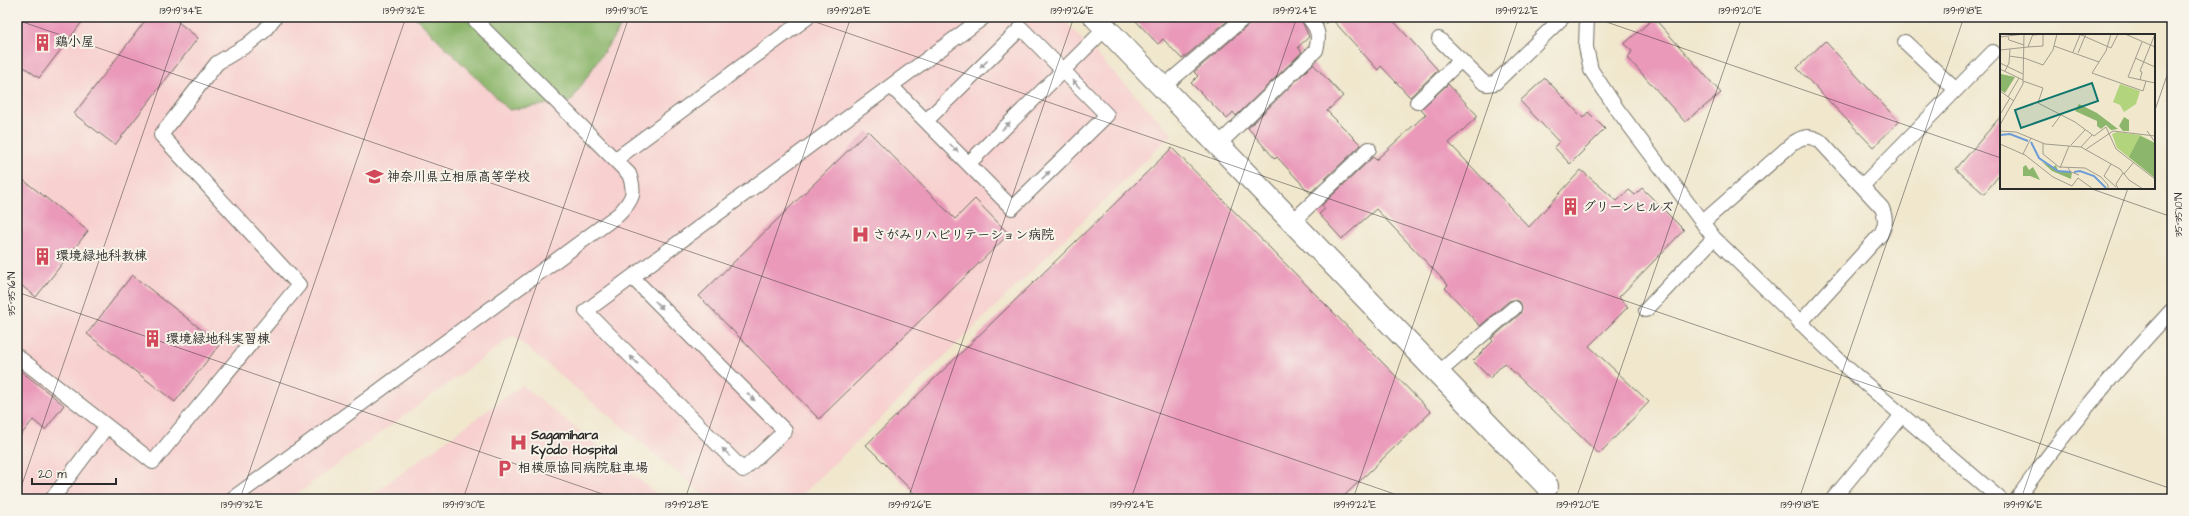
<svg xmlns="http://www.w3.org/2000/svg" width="2189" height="516" font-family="'Architects Daughter','Klee One',sans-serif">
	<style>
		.built { fill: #f7d0cf }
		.forest { fill: #8cb66c; stroke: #5c704c }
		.building { fill: #ea99b9 }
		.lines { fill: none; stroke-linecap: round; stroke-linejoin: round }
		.service-casing { stroke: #706d64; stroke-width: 16 }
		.tertiary-casing { stroke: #706d64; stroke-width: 24 }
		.service { stroke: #fff; stroke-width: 14 }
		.tertiary { stroke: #fff; stroke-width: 22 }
		.oneway { fill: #a0a0a0 }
		.ticks { fill: none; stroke: #2b2b2b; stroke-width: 1; stroke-opacity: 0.45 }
		.labels { text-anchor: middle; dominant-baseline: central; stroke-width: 4; stroke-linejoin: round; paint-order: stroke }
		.poi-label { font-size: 13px; font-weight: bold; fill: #2b2b2b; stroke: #f7f3e8; text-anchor: start }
		.inset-river { fill: none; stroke: #6e9cd6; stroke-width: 2 }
		.inset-road { fill: none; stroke: #a19c8c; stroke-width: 1 }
		.view { fill: #0f766e; fill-opacity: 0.15; stroke: #0f766e; stroke-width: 2 }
		.inset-edge { fill: none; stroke: #2b2b2b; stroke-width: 2 }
		.neatline { fill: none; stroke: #2b2b2b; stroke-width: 1.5 }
		.ticks-label { font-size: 10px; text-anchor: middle; fill: #2b2b2b }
	</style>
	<rect width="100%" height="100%" fill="#f7f3e8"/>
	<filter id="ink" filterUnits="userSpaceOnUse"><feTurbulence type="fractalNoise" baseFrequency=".025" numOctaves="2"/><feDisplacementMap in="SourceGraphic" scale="8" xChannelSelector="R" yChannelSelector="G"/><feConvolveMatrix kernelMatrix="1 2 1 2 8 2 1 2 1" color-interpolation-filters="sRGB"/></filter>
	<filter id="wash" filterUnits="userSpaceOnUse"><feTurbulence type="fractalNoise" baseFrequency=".012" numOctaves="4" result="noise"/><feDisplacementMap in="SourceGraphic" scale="16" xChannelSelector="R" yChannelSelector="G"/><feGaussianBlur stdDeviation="0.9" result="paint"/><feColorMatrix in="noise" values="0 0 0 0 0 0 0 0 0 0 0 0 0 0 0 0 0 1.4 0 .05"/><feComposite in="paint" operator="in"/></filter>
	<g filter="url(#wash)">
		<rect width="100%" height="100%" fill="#f0e7cd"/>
		<path class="built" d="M17 17H1061L1172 134 798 499H709L513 336 290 499H17Z
			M522 385 663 499H366Z"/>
		<path class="forest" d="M415 17H627L571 101 509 110Z"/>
		<g id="blocks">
			<path class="building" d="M17 17H86L39 78 17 62Z
				M148 17H172L198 38 115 145 74 114Z
				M1132 17H1232L1182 59 1163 39 1158 44Z
				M1253 17H1300L1309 37 1298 47 1302 52 1236 116 1233 112 1227 119 1191 83 1198 76 1194 72 1251 23Z
				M1319 17H1390L1437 69 1436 72 1410 97 1381 66 1378 70 1331 18 1324 25Z
				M1654 18 1721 93 1685 122 1628 58 1632 51 1624 44Z
				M1825 41 1899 122 1873 147 1797 68Z
				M1313 64 1343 96 1327 111 1361 145 1310 193 1277 157 1275 159 1248 128Z
				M1545 78 1583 118 1588 112 1605 129 1570 164 1554 147 1559 142 1520 101Z
				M1448 84 1478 116 1449 143 1529 227 1581 170 1617 201 1629 190 1635 195 1642 188 1684 230 1619 297 1628 307 1589 346 1649 402 1599 454 1504 363 1490 378 1473 361 1493 341 1491 339 1520 314 1522 307 1520 302 1513 300 1509 301 1480 326 1445 288 1448 285 1376 209 1342 239 1319 214 1325 209 1322 205 1373 157 1376 160 1426 114 1421 109Z
				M2001 116V173L1984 194 1956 169Z
				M868 131 955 219 975 199 1009 234 819 419 699 296Z
				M1172 148 1431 412 1341 499H920L866 445Z
				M17 175 88 231 36 297 17 282Z
				M132 275 220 344 175 402 87 334Z
				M17 368 64 405 45 430 33 420 17 440Z"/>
		</g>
	</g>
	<g filter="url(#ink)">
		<use href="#blocks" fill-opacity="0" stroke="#706d64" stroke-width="1"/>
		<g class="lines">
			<defs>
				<path id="service" d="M1587 17 1586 47 1591 70 1617 109 1714 238 1846 367 2000 499
					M1439 39 1483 82 1487 84 1495 83 1563 17
					M1905 42 1956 90
					M891 86 1012 208 1107 115 1021 28 926 121
					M1163 87 1245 17
					M1417 102 1461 60
					M1218 145 1316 50C1320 36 1318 28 1308 17
					M616 159 808 17
					M969 163 1106 28
					M1862 186 1993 52
					M1292 222 1369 149
					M1703 222 1793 143C1803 136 1809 135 1820 141L1882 208C1886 218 1886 224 1881 234L1800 323
					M632 277 785 431 743 470 586 311 632 277 984 17
					M1646 310 1714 238
					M17 356 107 426
					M1438 373 1514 308
					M52 499 107 426 153 462 299 285 161 135 217 63 247 45 264 31 275 17
					M232 499 619 214C633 199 636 193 629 174L472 17
					M1833 499 1902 415
					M2017 499C2064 432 2116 370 2172 310"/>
				<path id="tertiary" d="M1095 17 1547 486"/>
			</defs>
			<use href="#service" class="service-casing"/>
			<use href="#tertiary" class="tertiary-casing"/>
			<use href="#service" class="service"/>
			<use href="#tertiary" class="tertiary"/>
		</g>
		<defs><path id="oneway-solid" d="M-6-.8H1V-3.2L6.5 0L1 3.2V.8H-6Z"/></defs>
		<g class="oneway">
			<use href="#oneway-solid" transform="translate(984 64) rotate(136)"/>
			<use href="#oneway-solid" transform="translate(1076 84) rotate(-135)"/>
			<use href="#oneway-solid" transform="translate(1006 126) rotate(-44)"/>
			<use href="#oneway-solid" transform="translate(954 148) rotate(45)"/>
			<use href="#oneway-solid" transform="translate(1046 175) rotate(-44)"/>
			<use href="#oneway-solid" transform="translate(659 305) rotate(45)"/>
			<use href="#oneway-solid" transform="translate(634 360) rotate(-135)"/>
			<use href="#oneway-solid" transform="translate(751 397) rotate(45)"/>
			<use href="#oneway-solid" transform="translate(726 452) rotate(-135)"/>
		</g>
	</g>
	<path class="ticks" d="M801 17 2172 489M1592 17 2001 158M17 20 1409 499M2154 113 2172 61M2089 188 2172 217M17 292 617 499M17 499 183 17M240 499 406 17M463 499 629 17M685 499 851 17M908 499 1074 17M1131 499 1297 17M1353 499 1519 17M1576 499 1742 17M1799 499 1964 17M2021 499 2128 188"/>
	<defs>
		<symbol id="building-bare" viewBox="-9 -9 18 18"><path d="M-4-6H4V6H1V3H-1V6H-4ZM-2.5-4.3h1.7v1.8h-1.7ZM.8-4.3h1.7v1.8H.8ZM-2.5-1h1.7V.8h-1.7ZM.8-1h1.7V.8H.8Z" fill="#d1495b" stroke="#f7f3e8" stroke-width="2.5" paint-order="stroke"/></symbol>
		<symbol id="school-bare" viewBox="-9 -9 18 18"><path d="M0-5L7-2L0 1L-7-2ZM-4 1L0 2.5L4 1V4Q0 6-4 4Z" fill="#d1495b" stroke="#f7f3e8" stroke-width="2.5" paint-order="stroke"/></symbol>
		<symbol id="hospital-bare" viewBox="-9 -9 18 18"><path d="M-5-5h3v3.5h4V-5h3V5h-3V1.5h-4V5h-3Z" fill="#d1495b" stroke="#f7f3e8" stroke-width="2.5" paint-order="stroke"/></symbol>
		<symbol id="parking-bare" viewBox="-9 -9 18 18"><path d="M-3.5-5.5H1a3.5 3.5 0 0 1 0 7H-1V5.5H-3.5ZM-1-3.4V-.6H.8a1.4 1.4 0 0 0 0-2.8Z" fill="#d1495b" stroke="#f7f3e8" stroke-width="2.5" paint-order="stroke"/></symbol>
	</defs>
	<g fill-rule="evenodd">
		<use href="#building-bare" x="30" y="30" width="25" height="25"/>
		<use href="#school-bare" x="362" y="164" width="25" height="25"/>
		<use href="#building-bare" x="1558" y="194" width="25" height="25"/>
		<use href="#hospital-bare" x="848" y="222" width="25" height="25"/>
		<use href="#building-bare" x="30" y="244" width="25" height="25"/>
		<use href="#building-bare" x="140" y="326" width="25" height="25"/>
		<use href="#hospital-bare" x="506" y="430" width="25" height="25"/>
		<use href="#parking-bare" x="492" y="456" width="25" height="25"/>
	</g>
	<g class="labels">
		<g class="poi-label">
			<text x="55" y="42">鶏小屋</text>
			<text x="387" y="177">神奈川県立相原高等学校</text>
			<text x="1583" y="207">グリーンヒルズ</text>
			<text x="873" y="235">さがみリハビリテーション病院</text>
			<text x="56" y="256">環境緑地科教棟</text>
			<text x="166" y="339">環境緑地科実習棟</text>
			<text x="531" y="435">Sagamihara<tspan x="531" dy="15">Kyodo Hospital</tspan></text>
			<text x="518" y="468">相模原協同病院駐車場</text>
		</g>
	</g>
	<g transform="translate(2000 34)">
		<rect width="155" height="155" fill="#f0e7cd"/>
		<path d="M120 50 140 57 136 70 124 78 120 71 113 68ZM117 98 140 101 155 109V144L117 114 112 100Z" fill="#b1d47d"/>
		<path d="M0 36 1 40 15 43 5 59 0 56ZM79 70 97 79 118 95 111 96 106 91 101 95 97 92V87L75 77ZM124 83 129 86V97H123L119 92ZM140 102 155 109V144L129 123ZM42 128 53 133 56 131 58 137 72 138 71 145 52 137ZM26 131 29 136 33 133 40 146 30 142H23V133Z" fill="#8cb66c"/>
		<path class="inset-river" d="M0 101 10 100 28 107M31 108 39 124 58 137 71 138M74 138 80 137 94 142 106 154"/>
		<path class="inset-road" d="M79 0 111 14 118 0M111 0 106 17 92 39 143 57 146 47M125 0 155 13M33 1 47 0M0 3 24 0 23 50 0 91M8 3 9 6 24 11M142 8 128 43 155 49M54 12 99 28M28 13 43 12V0M0 16 28 13 33 0M73 18 80 1M78 19 86 0M9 22 23 24M24 24 43 31 53 16 57 0M135 24 155 33M0 29 23 40M0 35 23 46M5 37 9 29 10 15M140 46 142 38 140 37 155 0M23 47 43 54 38 69 75 88 94 102 106 93 116 115 155 145M0 57 14 67M8 63 19 44M1 79 10 64M52 93 61 81M0 97 16 98 45 110 81 113 120 135 129 146 143 155M147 97 155 108M43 109V120L59 133 85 134 101 143 108 151V155M0 110 25 121 53 143 72 152 78 144 93 155M71 111 85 96M81 113 92 101M85 116 113 97 155 102M23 120 31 104M111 130 104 142 116 153M60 134 69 112M68 134 71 138 79 141M124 140 134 128M118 155 116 150 123 139"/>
		<path class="view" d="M92 49 98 67 21 94 15 76Z"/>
		<rect width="155" height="155" class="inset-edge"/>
	</g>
	<rect width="2189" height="516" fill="none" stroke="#f7f3e8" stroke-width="44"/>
	<path d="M32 478v6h84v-6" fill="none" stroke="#2b2b2b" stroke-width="2"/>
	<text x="38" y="478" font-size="12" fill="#2b2b2b" stroke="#f7f3e8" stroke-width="3" paint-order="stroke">20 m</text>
	<rect x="22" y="22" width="2145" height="472" class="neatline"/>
	<g class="ticks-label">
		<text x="181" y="14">139°19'34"E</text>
		<text x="404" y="14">139°19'32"E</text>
		<text x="627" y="14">139°19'30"E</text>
		<text x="849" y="14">139°19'28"E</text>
		<text x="1072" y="14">139°19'26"E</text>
		<text x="1295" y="14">139°19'24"E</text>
		<text x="1517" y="14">139°19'22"E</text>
		<text x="1740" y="14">139°19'20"E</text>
		<text x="1963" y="14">139°19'18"E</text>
		<text transform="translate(2178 215) rotate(-90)" y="4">35°35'10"N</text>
		<text transform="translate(11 294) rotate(-90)" y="4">35°35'16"N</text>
		<text x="242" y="508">139°19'32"E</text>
		<text x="464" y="508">139°19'30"E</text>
		<text x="687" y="508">139°19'28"E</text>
		<text x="910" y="508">139°19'26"E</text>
		<text x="1132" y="508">139°19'24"E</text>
		<text x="1355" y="508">139°19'22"E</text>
		<text x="1578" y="508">139°19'20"E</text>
		<text x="1800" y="508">139°19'18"E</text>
		<text x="2023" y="508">139°19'16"E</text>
	</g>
</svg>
